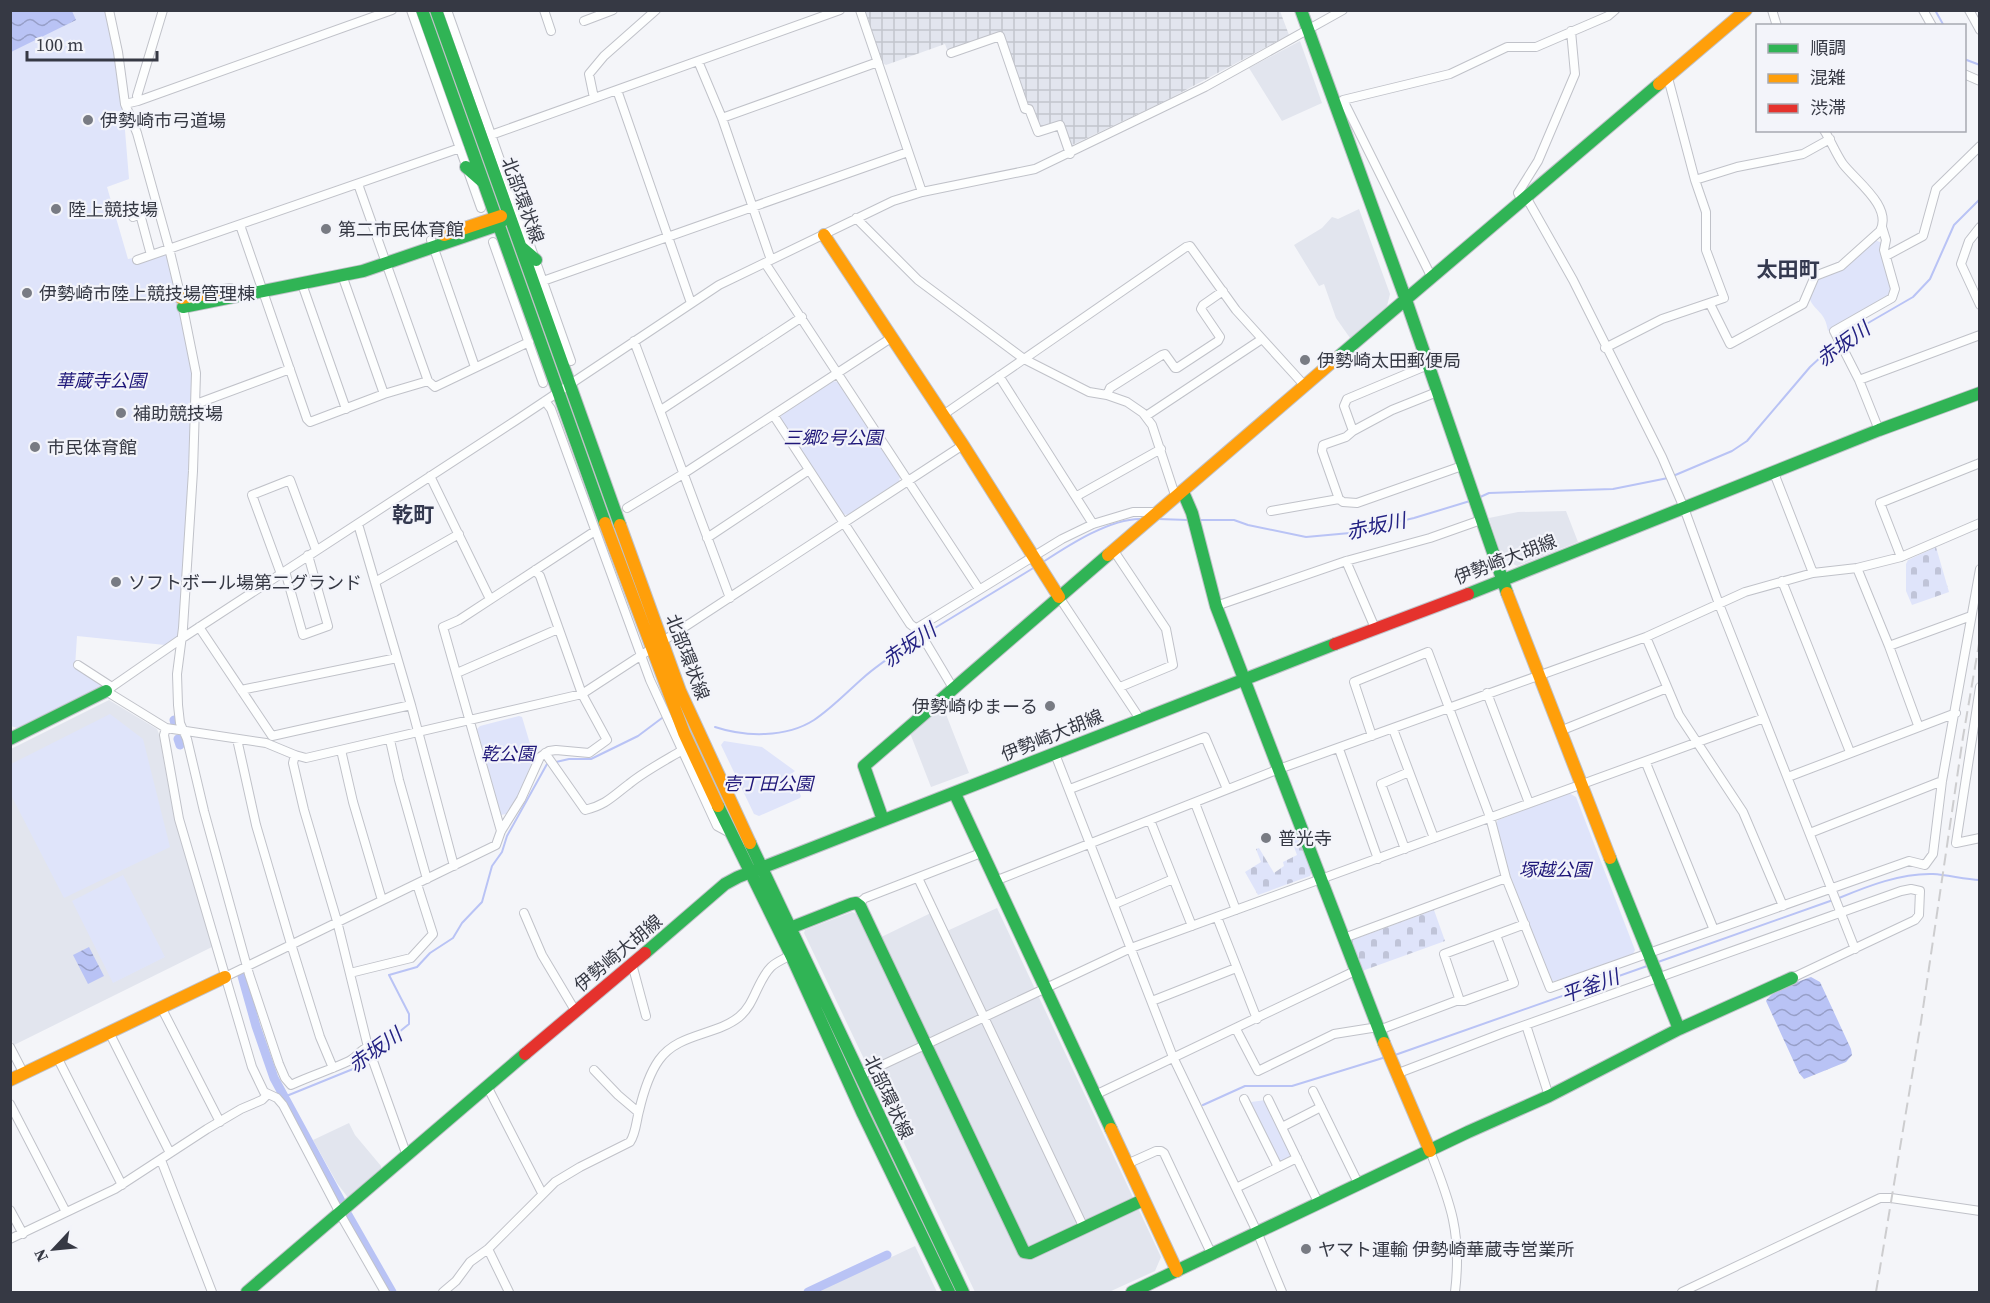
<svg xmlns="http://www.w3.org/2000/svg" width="1990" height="1303" font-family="'Source Serif 4','Noto Sans JP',serif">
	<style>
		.built { fill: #e2e5ee }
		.industrial { fill: url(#industrial-grid) }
		.cemetery { fill: url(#cemetery-stones) }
		.park { fill: #dfe4fa }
		.water { fill: url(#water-waves) }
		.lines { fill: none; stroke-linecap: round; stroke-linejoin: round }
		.stream { stroke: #b9c3f5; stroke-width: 2 }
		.canal { stroke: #b9c3f5; stroke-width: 9 }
		.street-casing { stroke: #c0c2c9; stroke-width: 10 }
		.fast-casing { stroke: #c0c2c9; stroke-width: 14 }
		.slow-casing { stroke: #c0c2c9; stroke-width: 14 }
		.jam-casing { stroke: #c0c2c9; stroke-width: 14 }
		.street { stroke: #fdfefe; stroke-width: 8 }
		.fast { stroke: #30b455; stroke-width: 12 }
		.slow { stroke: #ff9f0a; stroke-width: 12 }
		.jam { stroke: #e5322d; stroke-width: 12 }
		.rail { stroke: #cdcdcf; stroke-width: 2; stroke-dasharray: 12 6; stroke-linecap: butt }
		.poi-dot { fill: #787b83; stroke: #f3f4fa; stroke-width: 2 }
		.labels { text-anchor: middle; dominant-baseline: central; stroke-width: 4.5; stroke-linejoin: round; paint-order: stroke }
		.poi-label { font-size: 18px; fill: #363944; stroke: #f3f4fa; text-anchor: start }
		.street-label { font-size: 18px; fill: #363944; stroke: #f3f4fa }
		.park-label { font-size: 18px; font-style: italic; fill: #1f1779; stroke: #f3f4fa }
		.water-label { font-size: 20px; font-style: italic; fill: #242283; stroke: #f3f4fa }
		.quarter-label { font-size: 21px; font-weight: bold; fill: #34394f; stroke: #f3f4fa }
	</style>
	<defs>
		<pattern id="industrial-grid" width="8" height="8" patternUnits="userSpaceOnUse" patternTransform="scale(1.5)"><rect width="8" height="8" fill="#e2e5ee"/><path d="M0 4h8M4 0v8" fill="none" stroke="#c2c5cd"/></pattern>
		<pattern id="cemetery-stones" width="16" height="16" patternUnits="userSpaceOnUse" patternTransform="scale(1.5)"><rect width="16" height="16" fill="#dfe4fa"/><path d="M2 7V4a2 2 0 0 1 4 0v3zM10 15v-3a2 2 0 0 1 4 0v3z" fill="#c0c4d8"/></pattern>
		<pattern id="water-waves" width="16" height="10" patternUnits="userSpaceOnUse" patternTransform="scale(1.5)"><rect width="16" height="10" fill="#b9c3f5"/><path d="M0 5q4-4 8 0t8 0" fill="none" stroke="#979fc8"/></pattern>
	</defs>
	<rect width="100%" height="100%" fill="#f4f5f9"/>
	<path class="built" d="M1300 41 1322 103 1282 121 1249 68Z
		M1359 209 1390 294 1387 306 1350 338 1336 318 1324 284 1319 286 1294 245 1322 228 1332 217 1338 219Z
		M1566 511 1578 542 1517 566 1502 558 1489 518 1518 512Z
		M109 700 157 729 159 734 174 817 212 947 14 1045 11 1038V749Z
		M942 704 969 773 931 787 910 733Z
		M997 908 1161 1257 1155 1271 1109 1292H975L804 933 805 930 852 912 857 914 871 942 937 910 947 931Z
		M349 1123 355 1135 381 1166V1171L349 1199 337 1183 313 1140Z
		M915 1246 937 1292H817Z"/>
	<path class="industrial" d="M863 11H1280L1289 35 1167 100 1070 146 1061 121 1039 129 1030 105 1028 106 1002 34 948 52 945 44 886 65 882 63Z"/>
	<path class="cemetery" d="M1936 547 1949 592 1912 605 1906 591V564L1908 560Z
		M1298 836 1312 872 1310 876 1258 895 1245 872 1261 862 1256 849 1259 848 1274 873 1284 866 1283 862 1297 855 1291 839Z
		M1434 910 1445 941 1362 971 1351 942 1352 940Z"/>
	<path class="park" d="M11 11H106L107 12 123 106 129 179 107 187 128 259 166 252 181 315 193 378 180 635 165 645 77 636 75 667 101 683 100 687 17 728 11 726Z
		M1875 240 1882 243 1892 289 1889 295 1828 331C1825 311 1816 313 1809 298L1817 280 1845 268Z
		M833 381 838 382 900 477 899 481 848 515 842 514 781 419V415Z
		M110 714 143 739 170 847 64 898 11 795V764Z
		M519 716 522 717 534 757 520 792 506 814 501 815 477 729 480 726Z
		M724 741 762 747 795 771 791 774 801 796 800 798 759 816 754 814 721 745Z
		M1569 793 1576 797 1635 950 1633 954 1555 981H1551L1511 878 1495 825 1498 820Z
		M123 875 165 957 113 983 72 901Z
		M1266 1100 1292 1154 1291 1157 1279 1162 1251 1102Z"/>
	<path class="water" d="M11 10 72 11 76 20 11 52Z
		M89 947 104 976 88 984 73 955Z
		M1811 977 1820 982 1851 1049 1852 1055 1846 1062 1804 1079 1799 1073 1766 1001C1771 991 1799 981 1811 977Z"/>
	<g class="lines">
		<path class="stream" d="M1935 10 1944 26
			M1964 59 1980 65
			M1673 476 1732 451 1747 441 1810 367 1823 355 1856 330 1913 297 1930 279 1954 225 1980 199
			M1478 498 1489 493 1613 489 1668 478
			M1158 519 1188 520
			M1197 520H1234L1248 525 1306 537 1350 533 1414 518 1470 501
			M1043 562C1069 545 1112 517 1143 519
			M925 634 1035 567
			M715 727C745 737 786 738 814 720 832 708 847 692 863 678 881 662 901 650 920 637
			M556 762 569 759H591L638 736 662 718
			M1839 898C1868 886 1901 873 1933 874 1948 875 1964 879 1980 880
			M1658 962 1833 900
			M372 1054 409 1024V1014L389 975 417 967 430 953 453 938 462 923 482 902 492 866 502 852 507 836 547 764 550 763
			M1395 1055 1650 965
			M284 1097 353 1069 368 1057
			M1203 1105 1245 1086H1292L1386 1057"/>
		<path class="canal" d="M174 720 175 724
			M178 739 180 745
			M242 976 256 1026 274 1078 343 1205
			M348 1215 392 1292
			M808 1292 887 1255"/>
		<defs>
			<path id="street" d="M109 10 118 52 125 104 137 133 169 248 181 298 196 373 193 471 183 628 177 674 178 705 180 723 187 739 204 811 249 974 279 1064 285 1078 291 1085C310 1076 330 1070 349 1061 357 1057 360 1050 368 1047
				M411 10 481 208
				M447 10 571 361
				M544 10 551 31
				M860 10 922 192
				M1772 10 1777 26
				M1923 10 1932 26
				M1969 10 1980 30
				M584 21 613 10
				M951 53 1000 36 1025 109H1029L1038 132 1060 125 1070 154
				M698 61 722 118 771 260
				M1964 74 1980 81
				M617 90 691 303
				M594 98 589 74 604 56 656 10
				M138 101 137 96 163 10
				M125 104 138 101 392 10
				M722 118 878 62
				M491 135 840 10
				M1695 180 1737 167 1803 154 1830 139
				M358 184 428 381 435 387 529 342
				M1526 197 1573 280 1662 457 1684 508 1719 604 1855 949
				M1522 201 1518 193 1538 161 1575 74 1571 31
				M133 217 140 214 151 255
				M856 218 918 280 1024 359 1089 392 1107 395 1127 402 1143 413 1152 425 1176 498
				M240 225 307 419 310 422 384 394 428 381
				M1980 227 1969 241 1961 264 1980 305
				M431 240 475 367
				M493 242 543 383
				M1886 256 1923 236 1936 189 1980 146
				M137 260 460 148
				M765 263 979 589
				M342 275 384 394
				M1432 278 1343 100 1450 74 1507 47H1536L1608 16 1615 10
				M543 281 908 152
				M302 284 346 409
				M1710 304 1730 344 1803 304 1815 276 1841 266 1880 231C1893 207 1856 181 1843 164 1836 154 1831 141 1824 130
				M634 341 730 598
				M1605 348 1662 319 1724 298 1706 250V212L1695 180 1668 78
				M999 376 1093 524
				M1859 380 1980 335
				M1107 395 1110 388 1162 355 1165 354 1175 368H1177L1218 341 1220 337 1201 309 1203 305 1223 291
				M545 401 551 409 650 680 717 826 730 833
				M196 404 290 369
				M661 410 802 317
				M943 415 1186 247 1190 246 1236 310 1305 386
				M774 416 910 624 919 631 953 688
				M1146 416 1262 339
				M1879 430 1859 380 1834 331 1892 298 1895 289 1884 250 1886 240 1882 227
				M1353 431 1344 406 1347 399 1428 365
				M963 445 582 694 306 758 295 755 266 743 166 728 106 691 181 639 515 421 719 285 893 201 922 192 1035 169 1205 87 1343 10
				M1774 473 1813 573
				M430 476 490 599
				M1077 496 1161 449
				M1339 499 1322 451 1323 445 1346 437 1353 431 1392 410 1437 392
				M627 508 683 474 891 338
				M1271 511 1339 499 1343 502 1357 503 1462 466
				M358 524 411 705 454 866
				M707 538 809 470
				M1114 551 1166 629 1173 665 1120 687
				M1901 557 1880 503 1980 463
				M1346 561 1375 628
				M1857 568 1889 646 1918 725
				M285 571 303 635 328 626 308 555
				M281 574 252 495 290 480 316 550
				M1782 581 1850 752
				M375 582 459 534
				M1059 597 1140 719
				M1216 606 1346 561 1430 538 1481 520
				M199 627 272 736 411 705
				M917 628 1062 539 1093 524 1133 512H1159
				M1646 637 1679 715 1743 812 1783 906
				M1889 646 1971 616
				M78 665 112 687
				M457 673 558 629
				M1980 687 1956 843 1980 838
				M241 690 397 658
				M1487 693 1529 803
				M166 728 164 735 179 819 252 1067 264 1092 277 1098 283 1105 343 1219 385 1292
				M1393 729 1434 838
				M1560 731 1667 688
				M1372 736 1354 682 1428 652 1490 817 1506 878 1550 988 1909 861 1925 865 1933 854 1942 781 1980 569
				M237 739 256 825 291 944 320 1037 333 1068
				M390 740 399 780 427 879
				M1339 749 1378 859
				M341 750 353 802 382 900
				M545 753 585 810C606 805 613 796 629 784 645 771 664 761 681 751
				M1055 754 1173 1057 1258 1234 1282 1292
				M295 755 293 763 304 810 337 921 368 1047 407 1156
				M1646 763 1714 930
				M1788 777 1956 713
				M1070 789 1205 737 1227 789
				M1195 803 1236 910
				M1150 820 1192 926
				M501 831 443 627 459 620 595 531
				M1810 833 1942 781
				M1405 849 1381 784 1409 772
				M918 878 1084 1228
				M995 881 1279 769 1646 637 1745 592 1813 573 1857 568 1901 557 1980 523
				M858 904 865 898 981 853
				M1115 904 1173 879
				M524 913 542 955 576 1012
				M1217 917 1257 1019
				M1344 938 1506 878
				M632 964 646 1016
				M350 973 411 958 433 934 417 884
				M225 977 496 845 501 831 521 799 540 757 549 751 556 750 589 753 607 740 582 694 540 576 535 570
				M1152 1001 1236 968
				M1460 1001 1444 954 1525 924
				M161 1007 220 1122
				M1526 1025 1549 1096
				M1236 1029 1258 1071 1334 1034 1378 1027
				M1379 1030 1456 1001H1464L1514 983 1496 935
				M109 1032 170 1153
				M10 1047 24 1074
				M57 1057 122 1185
				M594 1070 618 1095 638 1112
				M1396 1074 1503 1033 1901 891 1911 889 1920 891 1919 915 1915 920 1792 978
				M859 1076 1131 948 1764 718
				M488 1088 542 1193
				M1313 1091 1359 1185
				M1095 1095 1357 970
				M1244 1099 1278 1167
				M1268 1099 1319 1204
				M10 1104 66 1212
				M1282 1127 1321 1107
				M1430 1151C1451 1204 1462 1234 1455 1292
				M161 1160 212 1292
				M1127 1164 1156 1151H1161L1164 1153 1212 1255
				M1236 1188 1297 1158
				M10 1210 23 1234
				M10 1239 115 1189 207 1129 241 1109 262 1100 267 1095
				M488 1249 509 1292
				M443 1292 456 1281 470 1262 488 1249 555 1182 580 1167 630 1142C636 1133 636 1122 639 1111 643 1094 649 1074 659 1060 678 1033 715 1036 739 1017 755 1004 757 981 771 967 776 962 784 959 791 955
				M1682 1292 1880 1198H1891L1980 1211"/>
			<path id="fast" d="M422 10 605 523
				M436 10 620 525
				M1301 10 1406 300 1507 593
				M466 167 483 182
				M521 247 536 260
				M183 307 363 271 498 225 502 221
				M1338 357 1659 84
				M1183 492 1192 513 1216 606 1384 1043
				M1468 594 1879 430 1980 393
				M10 739 106 691
				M955 794 1111 1129
				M718 806 791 955 863 1114 949 1292
				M883 820 864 766 1108 555
				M750 843 963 1292
				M1610 858 1679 1029
				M790 928 851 904 856 903 860 906 1024 1252 1030 1253 1143 1200
				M645 953 725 884 738 877 1335 644
				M247 1292 525 1054
				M1132 1292 1468 1132 1549 1096 1679 1029 1792 978"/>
			<path id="slow" d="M1659 84 1746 10
				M444 235 501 216
				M824 235 963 445 1059 597
				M181 298 230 290
				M605 523 684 733 718 806
				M620 525 680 691 750 843
				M1108 555 1338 357
				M1507 593 1610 858
				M1384 1043 1430 1151
				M10 1080 225 977
				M1111 1129 1177 1271"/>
			<path id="jam" d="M1335 644 1468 594
				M525 1054 645 953"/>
		</defs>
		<use href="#street" class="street-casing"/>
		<use href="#fast" class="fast-casing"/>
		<use href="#slow" class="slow-casing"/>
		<use href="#jam" class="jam-casing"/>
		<use href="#street" class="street"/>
		<use href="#fast" class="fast"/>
		<use href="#slow" class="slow"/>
		<use href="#jam" class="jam"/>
		<path class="rail" d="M1876 1292 1921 1022 1963 737 1980 638"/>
	</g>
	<g class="poi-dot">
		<circle cx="88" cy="120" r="6"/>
		<circle cx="56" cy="209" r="6"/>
		<circle cx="326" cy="229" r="6"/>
		<circle cx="27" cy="293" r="6"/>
		<circle cx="1305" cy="360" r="6"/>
		<circle cx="121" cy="413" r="6"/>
		<circle cx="35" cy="447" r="6"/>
		<circle cx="116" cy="582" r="6"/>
		<circle cx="1050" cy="706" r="6"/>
		<circle cx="1266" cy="838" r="6"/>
		<circle cx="1306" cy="1249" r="6"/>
	</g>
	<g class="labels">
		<g class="poi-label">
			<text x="100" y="120">伊勢崎市弓道場</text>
			<text x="68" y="209">陸上競技場</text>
			<text x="338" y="229">第二市民体育館</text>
			<text x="39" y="293">伊勢崎市陸上競技場管理棟</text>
			<text x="1317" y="360">伊勢崎太田郵便局</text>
			<text x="133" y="413">補助競技場</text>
			<text x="47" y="447">市民体育館</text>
			<text x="128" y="582">ソフトボール場第二グランド</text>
			<text x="1038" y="706" text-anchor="end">伊勢崎ゆまーる</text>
			<text x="1278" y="838">普光寺</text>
			<text x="1318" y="1249">ヤマト運輸 伊勢崎華蔵寺営業所</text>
		</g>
		<g class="street-label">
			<text transform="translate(523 200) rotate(70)">北部環状線</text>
			<text transform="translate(1505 559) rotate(-21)">伊勢崎大胡線</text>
			<text transform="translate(688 657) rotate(69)">北部環状線</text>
			<text transform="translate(1052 735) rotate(-22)">伊勢崎大胡線</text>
			<text transform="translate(618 953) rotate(-40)">伊勢崎大胡線</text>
			<text transform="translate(889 1097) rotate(65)">北部環状線</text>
		</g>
		<g class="park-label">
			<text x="101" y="380">華蔵寺公園</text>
			<text x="833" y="437">三郷2号公園</text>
			<text x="508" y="753">乾公園</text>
			<text x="768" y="783">壱丁田公園</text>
			<text x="1555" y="869">塚越公園</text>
		</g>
		<g class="water-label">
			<text transform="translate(1843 344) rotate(-36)">赤坂川</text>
			<text transform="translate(1376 526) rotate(-12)">赤坂川</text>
			<text transform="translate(909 645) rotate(-35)">赤坂川</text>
			<text transform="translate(1590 986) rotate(-20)">平釜川</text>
			<text transform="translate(375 1050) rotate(-36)">赤坂川</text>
		</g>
		<g class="quarter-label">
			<text x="1788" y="269">太田町</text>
			<text x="413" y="514">乾町</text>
		</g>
	</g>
	<rect width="1990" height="1303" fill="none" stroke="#363944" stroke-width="24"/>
	<rect x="1756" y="24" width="210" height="108" fill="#f3f4fa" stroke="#a7a9b1" stroke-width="1.5"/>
	<rect x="1768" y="44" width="30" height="9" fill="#30b455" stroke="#a7a9b1" stroke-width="1.5"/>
	<text x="1810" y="54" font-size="18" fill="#363944">順調</text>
	<rect x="1768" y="74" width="30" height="9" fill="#ff9f0a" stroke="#a7a9b1" stroke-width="1.5"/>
	<text x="1810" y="84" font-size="18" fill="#363944">混雑</text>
	<rect x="1768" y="104" width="30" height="9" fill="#e5322d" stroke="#a7a9b1" stroke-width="1.5"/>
	<text x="1810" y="114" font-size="18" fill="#363944">渋滞</text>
	<g transform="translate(54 1249) rotate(244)" stroke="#f3f4fa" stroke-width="4.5" paint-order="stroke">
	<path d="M0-4.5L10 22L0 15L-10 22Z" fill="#363944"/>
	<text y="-9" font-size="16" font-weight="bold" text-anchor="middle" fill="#363944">N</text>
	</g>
	<path d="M27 51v9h130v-9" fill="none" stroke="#363944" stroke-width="3"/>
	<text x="36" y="51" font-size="18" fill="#363944" stroke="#f3f4fa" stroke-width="4.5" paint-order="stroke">100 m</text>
</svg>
